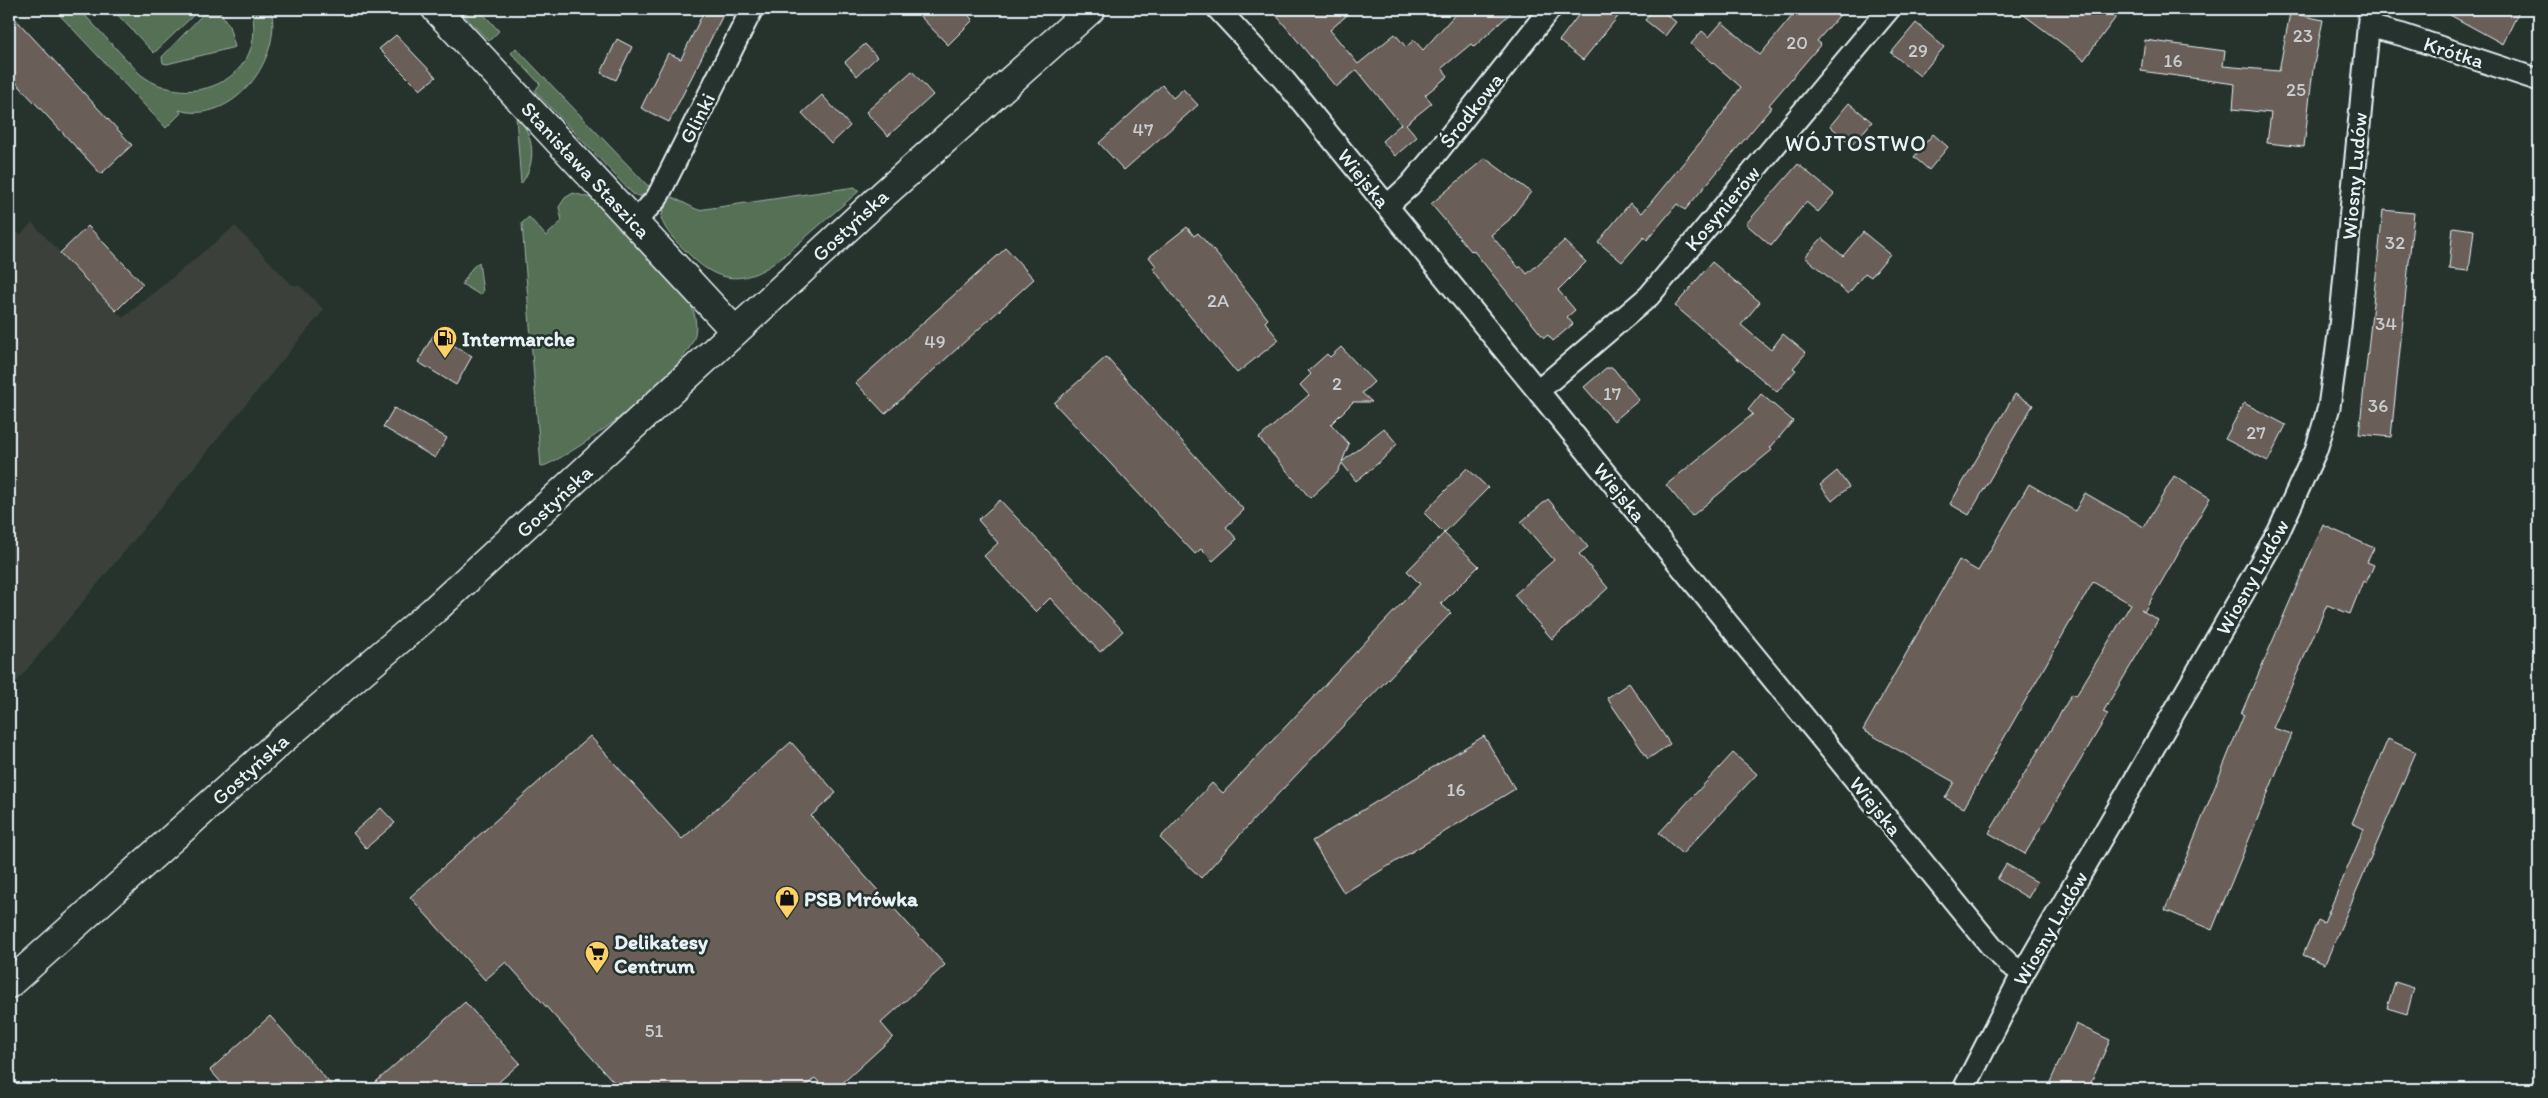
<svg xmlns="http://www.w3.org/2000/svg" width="2548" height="1098" font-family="Itim,sans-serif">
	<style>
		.built { fill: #3b403a }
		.green { fill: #556f55; stroke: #9eb0a6 }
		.building { fill: #6b5f59; stroke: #e8f1f8 }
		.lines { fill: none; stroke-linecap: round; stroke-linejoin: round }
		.street-casing { stroke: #e8f1f8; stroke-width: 25 }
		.secondary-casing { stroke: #e8f1f8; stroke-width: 31 }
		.street { stroke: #26332d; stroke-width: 21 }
		.secondary { stroke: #26332d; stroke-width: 28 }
		.labels { text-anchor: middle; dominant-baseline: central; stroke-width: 5; stroke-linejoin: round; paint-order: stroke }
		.number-label { font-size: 19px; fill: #c9ccd0 }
		.street-label { font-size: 21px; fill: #e8f1f8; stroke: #26332d }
		.poi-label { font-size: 21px; font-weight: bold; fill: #e8f1f8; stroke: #26332d; text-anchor: start }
		.neighbourhood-label { font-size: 22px; letter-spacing: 1px; fill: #e8f1f8; stroke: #26332d }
	</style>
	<rect width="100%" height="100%" fill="#26332d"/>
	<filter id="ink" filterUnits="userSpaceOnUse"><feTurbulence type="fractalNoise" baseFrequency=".02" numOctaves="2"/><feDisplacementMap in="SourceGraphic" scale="10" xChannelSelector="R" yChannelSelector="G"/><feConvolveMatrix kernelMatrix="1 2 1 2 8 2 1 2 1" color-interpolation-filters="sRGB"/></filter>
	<g filter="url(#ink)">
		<path class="built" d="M32 223 123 318 235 226 292 285 300 286 324 310 9 691V224L20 235Z"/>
		<path class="green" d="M54 9H79L140 74C191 114 270 77 251 9H271C283 59 233 126 179 110L181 113 166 128Z
			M112 9H200L154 53Z
			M208 9 219 10 229 26 235 47 167 64 163 63 162 57Z
			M458 9H479L499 31 489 41Z
			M516 48 647 185 656 188C648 194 641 200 632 193L535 91 540 84 511 53Z
			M516 116C535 135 537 163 521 184Z
			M855 187 859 191C842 206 824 221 807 236 771 268 736 300 692 257 681 246 666 234 661 218L668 195 698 210Z
			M573 193 591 198 603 208 689 301C695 312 698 325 694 338 681 376 579 453 541 467L522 223 529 217 546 236 562 221 559 207 565 198Z
			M479 262 483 292 480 295 462 284 472 268Z"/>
		<path class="building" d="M705 9H726L669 122 641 108 668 53 681 59Z
			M913 9H962L973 20 948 45Z
			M1271 9H1354L1330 30 1358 64 1395 34 1406 47 1414 40 1423 50 1460 9H1515L1474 47 1471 44 1442 68 1448 76 1425 95 1432 103 1406 124 1417 137 1395 156 1382 141 1401 124 1357 70 1336 87Z
			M1583 9H1624L1583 60 1559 41Z
			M1654 9H1659L1676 22 1665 36 1645 20Z
			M1798 9H1845L1817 41 1821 44 1769 105 1772 107 1685 210 1677 204 1647 240 1644 237 1622 262 1598 242 1630 203 1642 213 1712 128 1741 87 1691 44 1702 31 1709 37 1722 22 1760 55Z
			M2016 9H2122L2084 60Z
			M2439 9H2520L2503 44Z
			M9 12 132 145 101 174 9 75Z
			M2290 13 2323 20 2313 69 2304 147 2267 143 2271 113 2233 109 2235 84 2141 71 2145 40 2225 51 2223 66 2279 71Z
			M1916 23 1944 47 1920 76 1891 53Z
			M396 35 436 77 420 90 379 49Z
			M617 39 632 47 616 80 601 73Z
			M865 44 877 57 857 76 845 62Z
			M912 71 933 95 888 136 866 112Z
			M1162 85 1173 98 1183 89 1198 105 1124 170 1099 143Z
			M822 95 850 126 831 144 802 113Z
			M1849 103 1872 122 1852 145 1830 126Z
			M1933 134 1948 147 1929 170 1914 157Z
			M1485 158 1531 192 1509 220 1491 235 1519 268 1521 266 1527 274 1564 241 1586 262 1558 290 1575 310 1567 317 1573 324 1553 341 1548 335 1544 338 1473 250 1471 251 1431 204Z
			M1798 164 1834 194 1818 212 1806 202 1771 246 1746 224Z
			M2383 210 2414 213 2391 437 2359 434Z
			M88 226 143 284 116 311 60 253Z
			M1187 227 1194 236 1198 233 1220 258 1268 319 1265 322 1279 340 1237 373 1175 298 1153 268 1156 266 1149 257Z
			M2453 227 2474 230 2469 271 2449 269Z
			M1863 232 1890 254 1871 277 1865 273 1848 294 1805 257 1822 238 1843 256Z
			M1006 248 1034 279 885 414 856 383Z
			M1712 262 1760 302 1741 325 1771 350 1783 334 1806 353 1793 368 1796 370 1777 392 1675 306Z
			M434 334 472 356 456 385 418 362Z
			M1341 347 1374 382 1362 393 1372 402H1353L1331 424 1349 444 1342 462 1384 428 1397 444 1382 460 1356 481 1342 463 1337 473 1310 498 1259 438 1309 395 1300 385 1311 374 1308 371 1327 354 1330 357Z
			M1106 357 1244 510 1226 527 1237 539 1213 561 1201 549 1195 554 1054 403Z
			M1606 368H1613L1639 400 1614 421 1584 387Z
			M1761 394 1793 421 1770 448 1772 450 1692 516 1666 485 1753 414 1748 410Z
			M2015 394 2033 405 1969 515 1950 504Z
			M2244 403 2286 425 2268 461 2225 439Z
			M394 408 447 438 435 458 383 427Z
			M1467 468 1488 488 1444 533 1424 513Z
			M1837 471 1849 487 1832 501 1820 485Z
			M2174 476 2210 498 2144 612 2141 610 2158 620 2103 712 2108 714 2025 854 1989 833 2072 694 2076 696 2131 604 2093 582 1964 808 1945 798 1954 782 1863 730 1959 560 1978 571 2029 484 2075 511 2085 493 2144 527Z
			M1548 499 1588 547 1579 554 1608 588 1552 639 1514 595 1554 560 1521 522Z
			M1000 500 1123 631 1100 652 1050 598 1036 612 984 556 998 543 978 520Z
			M2323 525 2374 548 2367 562 2374 565 2366 583 2363 581 2350 614 2327 605 2273 728 2292 734 2212 930 2165 910 2244 715 2241 714Z
			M1444 533 1479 566 1441 604 1451 613 1257 816 1201 878 1160 838 1212 783 1223 793 1420 584 1407 571Z
			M1629 683 1670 744 1648 759 1607 698Z
			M590 736 682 839 791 742 836 793 811 816 945 965 881 1023 893 1037 836 1089H825L815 1078 802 1089H620L506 962 485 980 410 897Z
			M1484 736 1515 789 1344 893 1312 841Z
			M2388 739 2416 752 2325 964 2303 955 2318 920 2324 923 2364 829 2352 823Z
			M1733 753 1757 774 1682 854 1659 833Z
			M381 808 395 823 366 848 353 833Z
			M2006 864 2037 882 2028 898 1997 879Z
			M2395 982 2414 988 2407 1014 2387 1008Z
			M465 1002 520 1063 491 1089H368Z
			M270 1016 335 1089H227L210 1070Z
			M2076 1024 2110 1040 2088 1089H2047Z"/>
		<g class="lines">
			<defs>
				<path id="street" d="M1218 9 1284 80 1991 946 2009 964 2023 973
					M2368 26 2403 35 2539 80
					M1387 206 1410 185 1431 160 1550 9
					M634 223 657 198 752 9
					M1538 391 1649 296 1889 9
					M1964 1089 2023 973 2279 531 2316 450 2329 407 2340 327 2370 9"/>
				<path id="secondary" d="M436 9 735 331
					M9 984 282 740 433 611 884 194 1091 9"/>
			</defs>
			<use href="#street" class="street-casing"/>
			<use href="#secondary" class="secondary-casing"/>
			<use href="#street" class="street"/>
			<use href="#secondary" class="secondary"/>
		</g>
	</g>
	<defs>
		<symbol id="fuel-pin" viewBox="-11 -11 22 30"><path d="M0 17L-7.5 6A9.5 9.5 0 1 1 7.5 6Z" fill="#ffd166" stroke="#26332d"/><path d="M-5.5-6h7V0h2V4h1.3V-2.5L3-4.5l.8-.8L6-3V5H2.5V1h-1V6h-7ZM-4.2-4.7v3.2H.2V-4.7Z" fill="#111"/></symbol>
		<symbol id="shop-pin" viewBox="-11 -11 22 30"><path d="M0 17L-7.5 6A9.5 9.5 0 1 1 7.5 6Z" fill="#ffd166" stroke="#26332d"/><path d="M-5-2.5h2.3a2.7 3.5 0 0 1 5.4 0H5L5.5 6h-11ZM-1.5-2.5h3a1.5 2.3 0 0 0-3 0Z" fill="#111"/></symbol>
		<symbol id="supermarket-pin" viewBox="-11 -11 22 30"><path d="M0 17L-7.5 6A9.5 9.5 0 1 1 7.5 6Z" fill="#ffd166" stroke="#26332d"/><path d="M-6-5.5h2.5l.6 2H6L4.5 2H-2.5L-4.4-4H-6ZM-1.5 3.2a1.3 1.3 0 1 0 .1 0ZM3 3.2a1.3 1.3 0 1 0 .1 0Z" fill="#111"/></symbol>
	</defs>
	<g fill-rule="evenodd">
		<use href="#fuel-pin" x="431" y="324" width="28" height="38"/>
		<use href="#shop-pin" x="773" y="884" width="28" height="38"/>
		<use href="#supermarket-pin" x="583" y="939" width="28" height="38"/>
	</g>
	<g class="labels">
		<g class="number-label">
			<text x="2303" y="35">23</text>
			<text x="1797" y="42">20</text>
			<text x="1918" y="50">29</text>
			<text x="2173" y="60">16</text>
			<text x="2296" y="89">25</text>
			<text x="1143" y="129">47</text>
			<text x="2395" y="242">32</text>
			<text x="1218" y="300">2A</text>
			<text x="2386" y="323">34</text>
			<text x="935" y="341">49</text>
			<text x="1337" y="383">2</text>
			<text x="1612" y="393">17</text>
			<text x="2378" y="405">36</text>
			<text x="2256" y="432">27</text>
			<text x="1456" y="789">16</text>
			<text x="654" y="1030">51</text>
		</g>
		<g class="street-label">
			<text transform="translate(2454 52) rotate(18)">Krótka</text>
			<text transform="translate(1471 110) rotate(-52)">Środkowa</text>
			<text transform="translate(697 118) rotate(-63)">Glinki</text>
			<text transform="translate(586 170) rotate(47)">Stanisława Staszica</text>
			<text transform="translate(2354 176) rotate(-85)">Wiosny Ludów</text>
			<text transform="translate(1364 178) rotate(51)">Wiejska</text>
			<text transform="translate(1722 208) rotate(-50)">Kosynierów</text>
			<text transform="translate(850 225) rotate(-43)">Gostyńska</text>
			<text transform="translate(1620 492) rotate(51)">Wiejska</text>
			<text transform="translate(554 501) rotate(-43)">Gostyńska</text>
			<text transform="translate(2252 577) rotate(-61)">Wiosny Ludów</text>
			<text transform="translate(250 769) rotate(-42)">Gostyńska</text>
			<text transform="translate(1876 806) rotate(51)">Wiejska</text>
			<text transform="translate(2050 928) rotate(-60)">Wiosny Ludów</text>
		</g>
		<g class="poi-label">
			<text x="462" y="338">Intermarche</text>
			<text x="804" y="898">PSB Mrówka</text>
			<text x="614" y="941">Delikatesy<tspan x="614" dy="24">Centrum</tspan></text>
		</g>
		<g class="neighbourhood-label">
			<text x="1856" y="143">WÓJTOSTWO</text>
		</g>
	</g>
	<rect width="2548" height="1098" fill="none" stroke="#26332d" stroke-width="30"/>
	<rect x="15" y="15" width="2518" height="1068" fill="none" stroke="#e8f1f8" stroke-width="2" filter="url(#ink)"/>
</svg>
